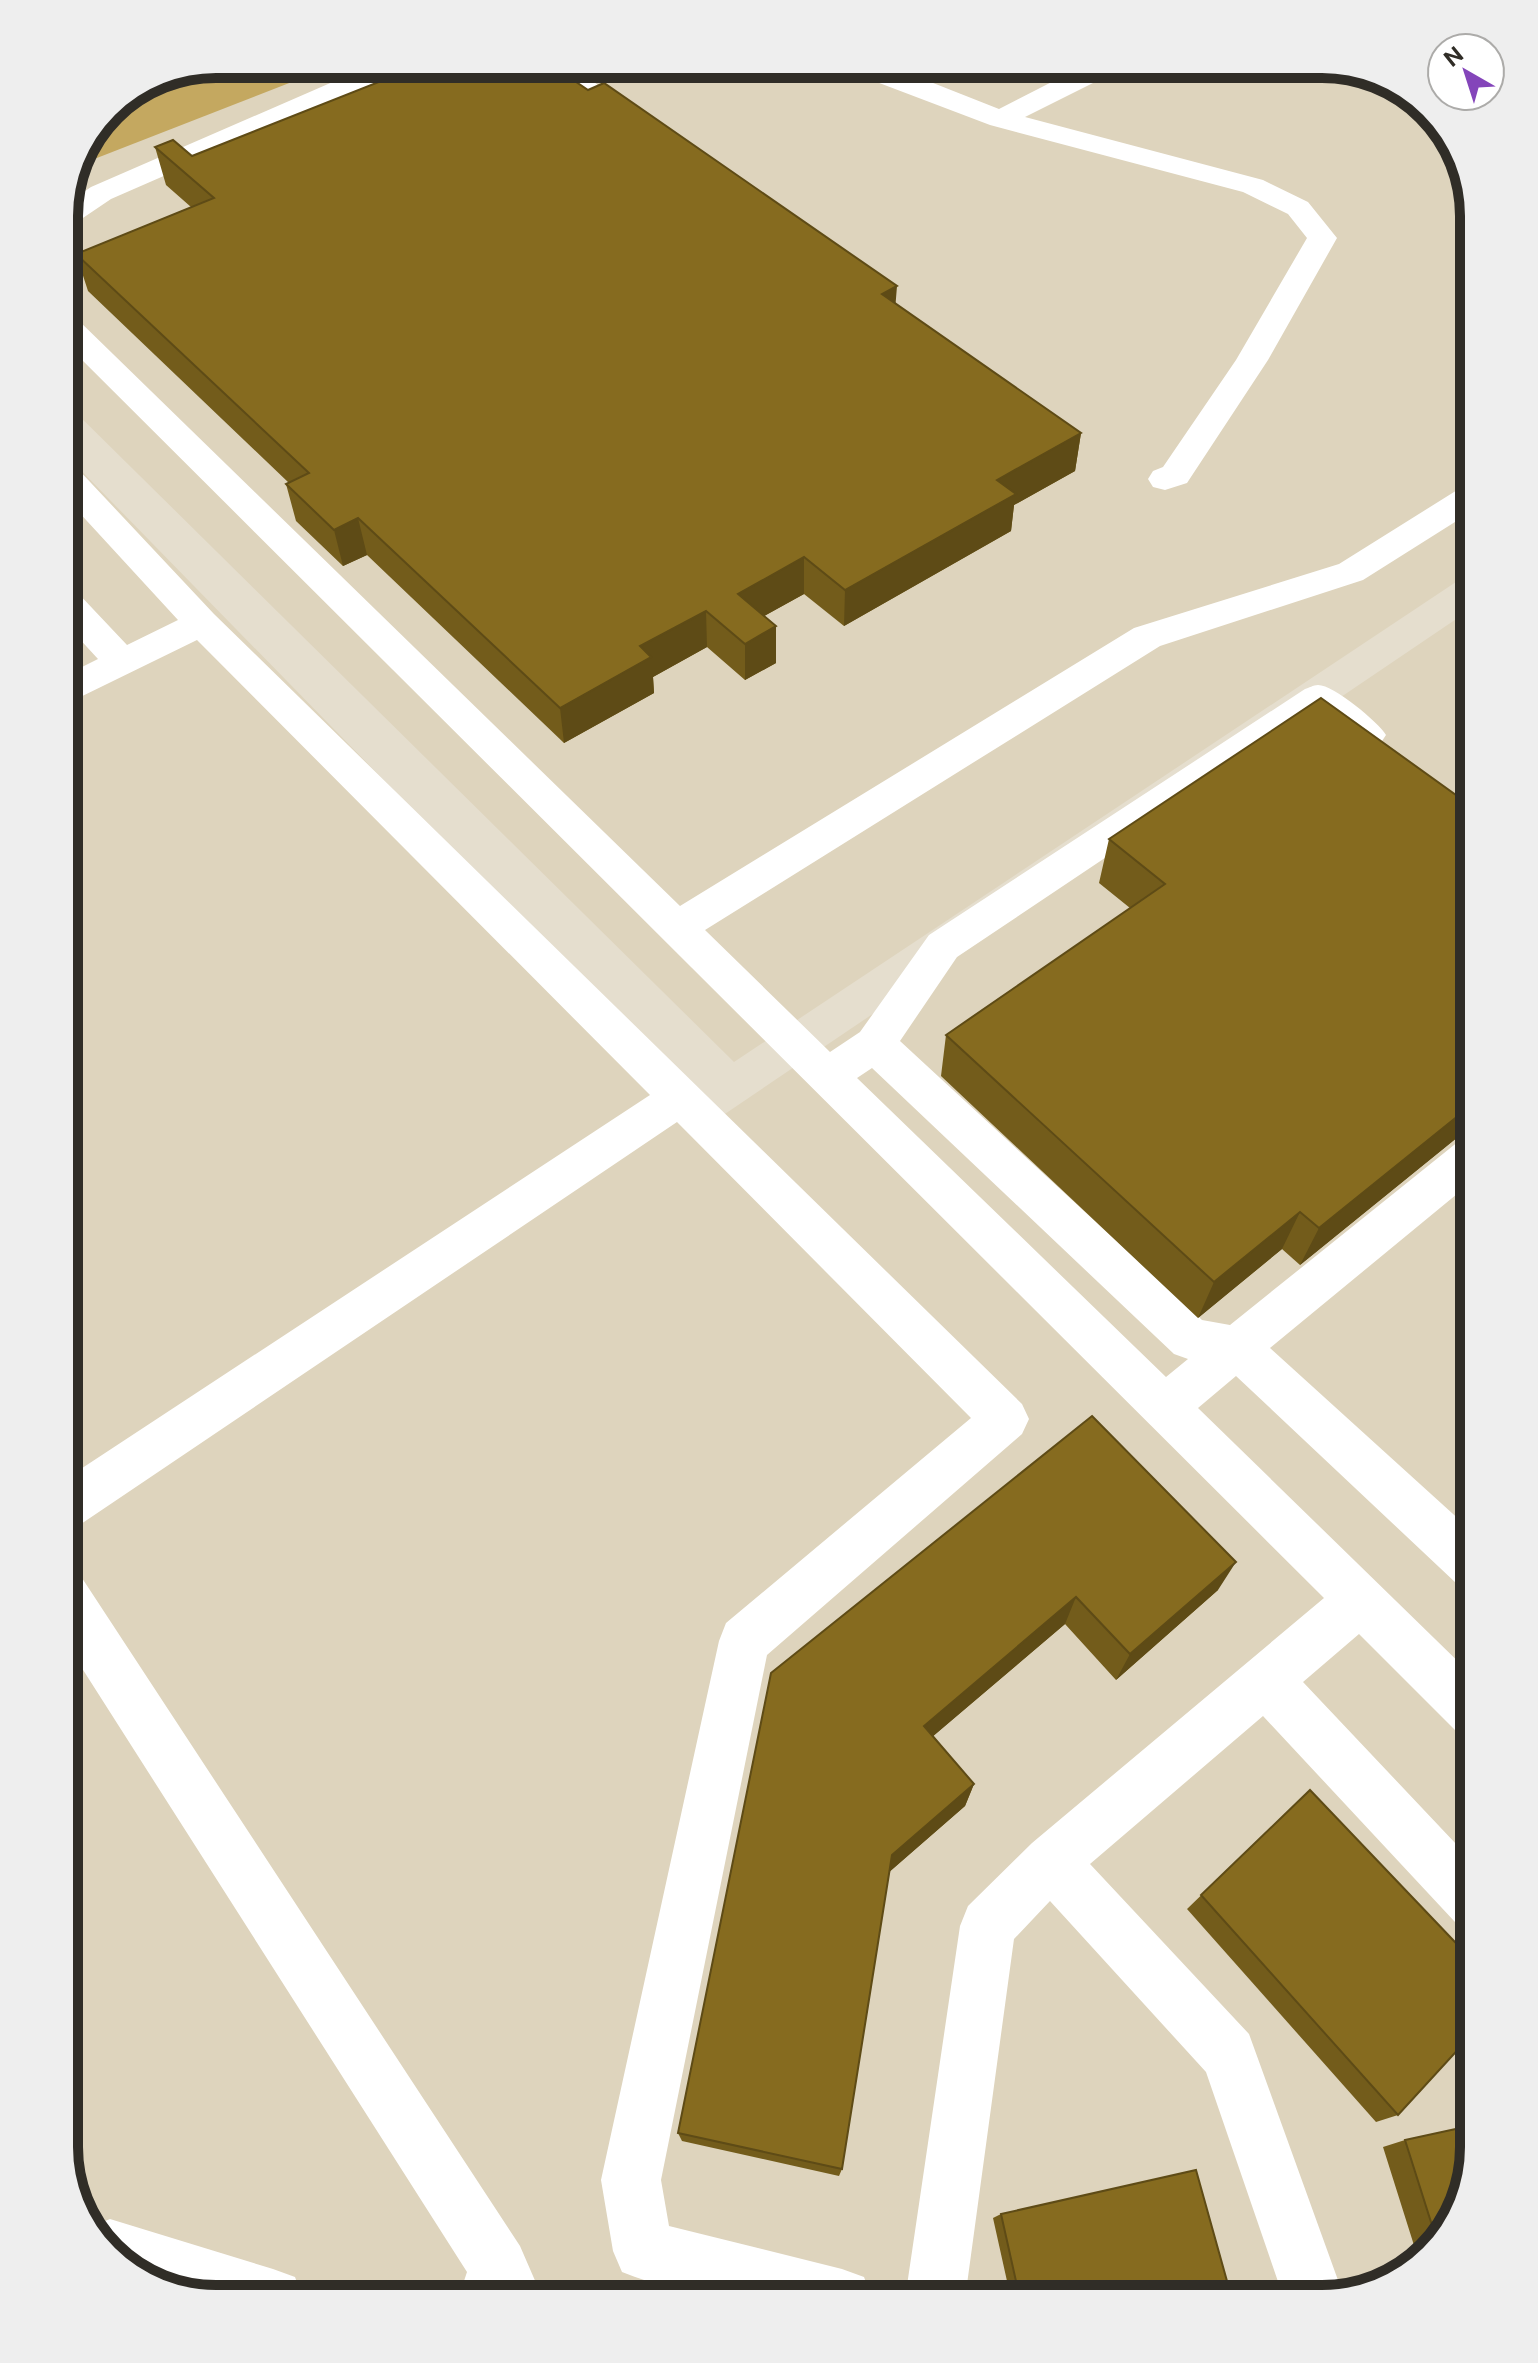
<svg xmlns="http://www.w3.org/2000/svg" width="1538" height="2363" font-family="'Public Sans',sans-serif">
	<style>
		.built { fill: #ded4bd }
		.forest { fill: #c4a860 }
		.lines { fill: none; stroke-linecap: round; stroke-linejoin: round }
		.minor { fill: #fff; fill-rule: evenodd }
		.wall { fill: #735c1b }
		.shaded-wall { fill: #5e4b16 }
		.building { fill: #866b1f; stroke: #5e4b16; stroke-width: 2 }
		.rim { fill: none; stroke: #302d27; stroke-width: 10 }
	</style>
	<rect width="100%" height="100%" fill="#e5dece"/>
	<path class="built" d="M309 64H1332L1398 87 1465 176 1474 216V570L734 1062 64 401V207L89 153Z
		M64 453 716 1120 1474 607V2147L1449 2231 1390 2283 1322 2299H207L132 2274 80 2215 64 2147Z"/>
	<path class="forest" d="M216 64H338L84 163 109 108 158 75Z"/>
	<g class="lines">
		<path class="minor" d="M374 64H411L407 70 111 199 74 224 64 227 66 204 91 187Z
			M541 64H572L610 95 606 101C585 106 553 81 541 64Z
			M853 64H885L999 109 1087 64H1122L1119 70 1025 117 1263 180 1308 202 1337 238 1268 360 1187 483 1165 490 1153 487 1148 479 1153 471 1163 467 1236 360 1307 238 1288 214 1243 192 990 125 874 81Z
			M64 315 75 317 680 906 1134 628 1339 564 1462 487 1474 484V510L1363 580 1160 646 705 930 830 1052 860 1032 929 935 1305 689C1309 688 1313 685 1318 685 1334 685 1378 722 1386 735L1380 744C1354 752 1337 732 1317 716L957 957 900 1041 1202 1320 1230 1325 1459 1141 1474 1136V1180L1270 1348 1474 1533V1590L1456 1583 1236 1376 1198 1408 1474 1677V1739L1456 1731 1359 1634 1303 1682 1474 1863V1930L1455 1922 1263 1716 1090 1864 1249 2034 1343 2294 1322 2299H1284L1206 2072 1050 1901 1014 1939 965 2299H905L960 1926 968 1906 1032 1843 1324 1598 64 342ZM872 1068 1174 1354 1188 1359 1166 1377 857 1078Z
			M64 464 76 467 214 614 1022 1404 1029 1419 1022 1434 767 1655 661 2180 669 2226 842 2269 864 2277 872 2299C788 2299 701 2305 622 2272L613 2251 601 2180 719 1641 726 1623 971 1418 677 1122 81 1524 64 1531V1480L650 1095 197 640 64 705V676L98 659 64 622V587L76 591 127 645 178 620 64 496Z
			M64 1571 82 1578 520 2246 543 2299H458L467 2272 64 1640Z
			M110 2219 273 2269 295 2277 303 2299H207L132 2274 91 2227Z"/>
	</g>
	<path class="wall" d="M375 64H406L414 70 895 304 1081 433 1075 471 1014 505 1011 531 844 626 804 594 764 616 776 663 745 680 707 647 653 677 654 693 564 743 367 555 343 566 296 521 286 484 289 483 88 291 76 254 191 207 166 185 155 147 192 156 378 82Z
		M1474 734V751L1468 747Z
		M1474 808V1115L1464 1132 1300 1265 1282 1249 1198 1318 941 1076 946 1035 1130 908 1099 883 1109 839Z
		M1092 1416 1218 1590 1116 1680 1065 1624 933 1736 974 1784 965 1806 889 1872 842 2169 839 2176 682 2141 678 2133Z
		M1310 1790 1398 2115 1376 2122 1187 1909Z
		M1405 2140 1449 2231 1418 2258 1383 2147Z
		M1001 2214 1232 2299H1011L993 2218Z"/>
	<path class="shaded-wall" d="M897 286 894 323 882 294Z
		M1081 433 1075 471 1014 505 1011 531 844 626 845 590 997 480Z
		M358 518 367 555 343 566 334 530Z
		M65 530 83 576 64 585Z
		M804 557V594L739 630 738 594Z
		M706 611 707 647 653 677 654 693 564 743 560 708 640 646Z
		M776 626V663L745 680V644Z
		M1474 1072V1093L1468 1077Z
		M1474 1103V1115L1464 1132 1300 1265 1319 1228Z
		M1300 1212 1282 1249 1198 1318 1214 1282Z
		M1236 1562 1218 1590 1116 1680 1130 1654Z
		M1076 1597 1065 1624 918 1749 924 1726Z
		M974 1784 965 1806 887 1874 892 1855Z"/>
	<path class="building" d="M379 64H406L414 70 428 64H550L588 90 604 83 897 286 882 294 1081 433 997 480 1016 494 845 590 804 557 738 594 776 626 745 644 706 611 640 646 651 657 560 708 358 518 334 530 286 484 309 473 76 254 214 198 155 147 173 140 192 156 394 76Z
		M1321 698 1474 808V1072L1468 1077 1474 1082V1103L1319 1228 1300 1212 1214 1282 946 1035 1165 884 1109 839Z
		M1092 1416 1236 1562 1130 1654 1076 1597 924 1726 974 1784 892 1855 842 2169 678 2133 771 1673Z
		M1310 1790 1474 1962V2032L1398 2115 1201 1895Z
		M1474 2125V2147L1449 2231 1437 2241 1405 2140Z
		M1196 2170 1232 2299H1020L1001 2214Z"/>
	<path d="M0 0H1538V2363H0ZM216 78H1322A138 138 0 0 1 1460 216V2147A138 138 0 0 1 1322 2285H216A138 138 0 0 1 78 2147V216A138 138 0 0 1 216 78Z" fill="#eee" fill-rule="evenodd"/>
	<path class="rim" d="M216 78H1322A138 138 0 0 1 1460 216V2147A138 138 0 0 1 1322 2285H216A138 138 0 0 1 78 2147V216A138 138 0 0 1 216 78Z"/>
	<g transform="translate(1466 72) rotate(321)"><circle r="38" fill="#ffffff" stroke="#acaba9" stroke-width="2"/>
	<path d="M0-6L14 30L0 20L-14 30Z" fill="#8445ba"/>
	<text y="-12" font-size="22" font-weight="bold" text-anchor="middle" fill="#302d27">N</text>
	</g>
</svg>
